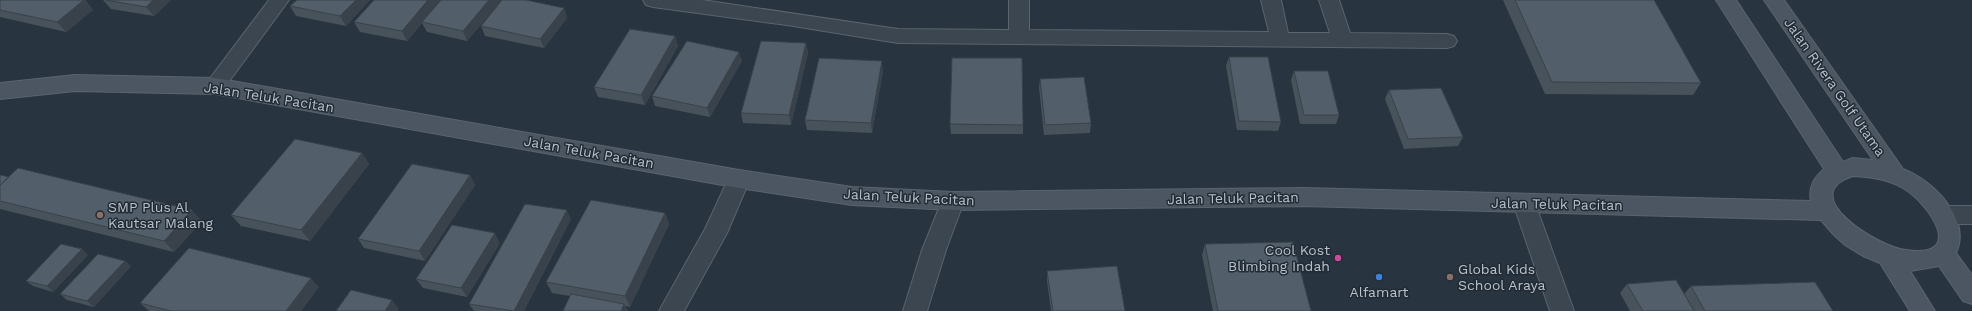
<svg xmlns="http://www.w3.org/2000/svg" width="1972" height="311" font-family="'Work Sans',sans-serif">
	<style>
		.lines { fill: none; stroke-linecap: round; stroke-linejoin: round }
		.street-casing { stroke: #5a646d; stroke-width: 2 }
		.secondary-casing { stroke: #5a646d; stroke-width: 2 }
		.street { fill: #3c4650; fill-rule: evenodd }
		.secondary { fill: #4b5662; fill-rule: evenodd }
		.wall { fill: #47525b }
		.shaded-wall { fill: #39424a }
		.building { fill: #525f6a; stroke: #39424a }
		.education-dot { fill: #8d6e63; stroke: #212b35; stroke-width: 1.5 }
		.hotel-dot { fill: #d1479c; stroke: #212b35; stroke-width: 1.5 }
		.shop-dot { fill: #3f7fe0; stroke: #212b35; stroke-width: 1.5 }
		.labels { text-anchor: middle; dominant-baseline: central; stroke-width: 3; stroke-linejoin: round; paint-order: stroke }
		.street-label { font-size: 14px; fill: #b9c1ca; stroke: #212b35 }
		.poi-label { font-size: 14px; fill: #b9c1ca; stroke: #212b35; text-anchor: start }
	</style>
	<rect width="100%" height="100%" fill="#28343f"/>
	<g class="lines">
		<defs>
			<path id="street" d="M269 0H289L222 91 215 94 208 91 205 86 208 81Z
				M643 0H702L898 29 1009 30V0H1029V30L1269 32 1261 0H1281L1288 33H1330L1319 0H1339L1350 33 1447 34 1454 36 1457 41 1454 46 1447 48 898 43 787 25 653 7 646 5Z
				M739 170 747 173 750 179 727 233 684 311H659L705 229 731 173Z
				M953 192 961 195 964 201 946 250 927 311H903L922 250 942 201 945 195Z
				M1524 194 1532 197 1535 203 1574 311H1550L1513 203 1516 197Z
				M1948 206H1972V224H1948L1940 222 1937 215 1940 208Z"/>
			<path id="secondary" d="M1716 0H1736L1843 162 1853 158 1873 160 1764 0H1784L1903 169C1932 180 1972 218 1956 253L1972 275V304L1963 301 1939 266 1910 271 1935 311H1910L1880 263 1863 256 1845 245 1833 234 1821 220 1304 206 953 210 852 205 739 188 215 94 75 91 0 99V83L75 75 215 78 739 170 852 187 953 192 1304 188 1811 201C1808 187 1814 178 1824 169ZM1853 176C1871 177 1887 179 1903 188 1931 205 1966 259 1906 250 1878 247 1794 195 1853 176Z"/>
		</defs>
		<use href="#street" class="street-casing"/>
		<use href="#secondary" class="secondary-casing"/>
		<use href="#street" class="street"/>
		<use href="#secondary" class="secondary"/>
	</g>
	<path class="wall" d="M0 0H85L93 10 66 32 0 17Z
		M103 0H171L154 16 111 9Z
		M370 0 346 26 296 16 290 6Z
		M502 0 467 41 427 32 422 23 407 41 360 32 354 22Z
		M1503 0H1654L1701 83 1693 95 1545 94Z
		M564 8 567 18 544 48 485 36 481 26Z
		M675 36 678 46 645 105 598 97 594 87Z
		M806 43 808 53 791 125 743 123 741 113Z
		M1229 57 1281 122 1278 131 1237 130 1226 66Z
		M742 61 710 117 655 106 652 96Z
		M883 71 872 133 807 130 805 120Z
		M1294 71 1339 115 1336 124H1300L1291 80Z
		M1040 79 1091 123 1090 133 1044 135 1039 88Z
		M1389 90 1463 137 1458 146 1404 149 1385 99Z
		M950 124 1023 125V134H951Z
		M362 153 369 164 310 241 241 226 231 215Z
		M0 175 202 221 174 252 0 209Z
		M470 175 475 185 425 261 364 248 358 239Z
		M665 213 669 224 630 307 625 306 628 311 570 296 552 293 546 282Z
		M571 219 524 311H474L469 304Z
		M500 243 467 297 423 288 416 279Z
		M1205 244 1311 311H1213L1202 255Z
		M88 255 53 292 33 286 26 281Z
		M125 261 131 266 94 307 67 300 60 294Z
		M1047 271 1125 311H1051L1047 281Z
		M1627 284 1684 294 1691 286 1833 311H1630L1620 293Z
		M319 287 301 311H149L140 303Z"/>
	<path class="shaded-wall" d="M84 0 93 10 66 32 57 22Z
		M153 0H171L154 16 146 7Z
		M356 0H370L346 26 340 16Z
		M428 0H441L422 22V23L407 41 402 31Z
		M489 0H502L467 41 463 31Z
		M564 8 567 18 544 48 540 39Z
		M675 36 678 46 645 105 641 95Z
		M806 43 808 53 791 125 789 115Z
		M739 52 742 61 710 117 707 108Z
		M882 61 883 71 872 133 871 123Z
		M362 153 369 164 310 241 301 230Z
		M470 175 475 185 425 261 419 251Z
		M192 210 202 221 174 252 164 241Z
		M567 210 571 219 524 311H514Z
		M665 213 669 224 630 307 625 296Z
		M495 233 500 243 467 297 461 288Z
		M82 249 88 255 53 292 47 286Z
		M125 261 131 266 94 307 87 301Z
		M311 278 319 287 301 311H286Z
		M392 300 399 309 398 311H385Z
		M624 304 628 311H621Z"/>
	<path class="building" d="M0 0H84L57 22 0 10Z
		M106 0H153L146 7Z
		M297 0H356L340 16 290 6Z
		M374 0H428L402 31 354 22Z
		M441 0H489L463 31 422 22Z
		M502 0H526L564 8 540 39 481 26Z
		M1515 0H1654L1701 83 1552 82Z
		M630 29 675 36 641 95 594 87Z
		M687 41 739 52 707 108 652 96Z
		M761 41 806 43 789 115 741 113Z
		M1229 57H1268L1281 122 1239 121Z
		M819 58 882 61 871 123 805 120Z
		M952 58H1022L1023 125 950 124Z
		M1294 71H1328L1339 115H1304Z
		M1084 77 1091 123 1045 125 1040 79Z
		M1441 88 1463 137 1408 139 1389 90Z
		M295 139 362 153 301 230 231 215Z
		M412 164 470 175 419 251 358 239Z
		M18 168 192 210 164 241 0 201V185Z
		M0 175 9 177 0 185Z
		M591 200 665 213 625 296 546 282Z
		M525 204 567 210 514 311 469 304Z
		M452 225 495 233 461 288 416 279Z
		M1293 242 1311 311H1218L1205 244Z
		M61 244 82 249 47 286 26 281Z
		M189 248 311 278 286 311H171L140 303Z
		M98 254 125 261 87 301 60 294Z
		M1117 266 1125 311H1053L1047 271Z
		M1676 280 1694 311H1643L1627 284Z
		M1815 282 1833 311H1705L1691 286Z
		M351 290 392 300 385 311H336Z
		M571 294 624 304 621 311H563Z"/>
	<g class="education-dot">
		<circle cx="100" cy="215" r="4"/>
		<circle cx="1450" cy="277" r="4"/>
	</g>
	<circle class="hotel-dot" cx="1338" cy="258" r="4"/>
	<circle class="shop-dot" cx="1379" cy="277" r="4"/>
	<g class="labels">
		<g class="street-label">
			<text transform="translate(1835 87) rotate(55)">Jalan Rivera Golf Utama</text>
			<text transform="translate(269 97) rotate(9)">Jalan Teluk Pacitan</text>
			<text transform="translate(589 152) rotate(10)">Jalan Teluk Pacitan</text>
			<text transform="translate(909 197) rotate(3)">Jalan Teluk Pacitan</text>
			<text transform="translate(1233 198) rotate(-1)">Jalan Teluk Pacitan</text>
			<text transform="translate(1557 204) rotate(1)">Jalan Teluk Pacitan</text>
		</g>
		<g class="poi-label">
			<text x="108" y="207">SMP Plus Al<tspan x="108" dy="16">Kautsar Malang</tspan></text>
			<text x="1330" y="250" text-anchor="end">Cool Kost<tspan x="1330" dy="16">Blimbing Indah</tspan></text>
			<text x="1458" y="269">Global Kids<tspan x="1458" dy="16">School Araya</tspan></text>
			<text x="1379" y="292" text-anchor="middle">Alfamart</text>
		</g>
	</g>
</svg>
